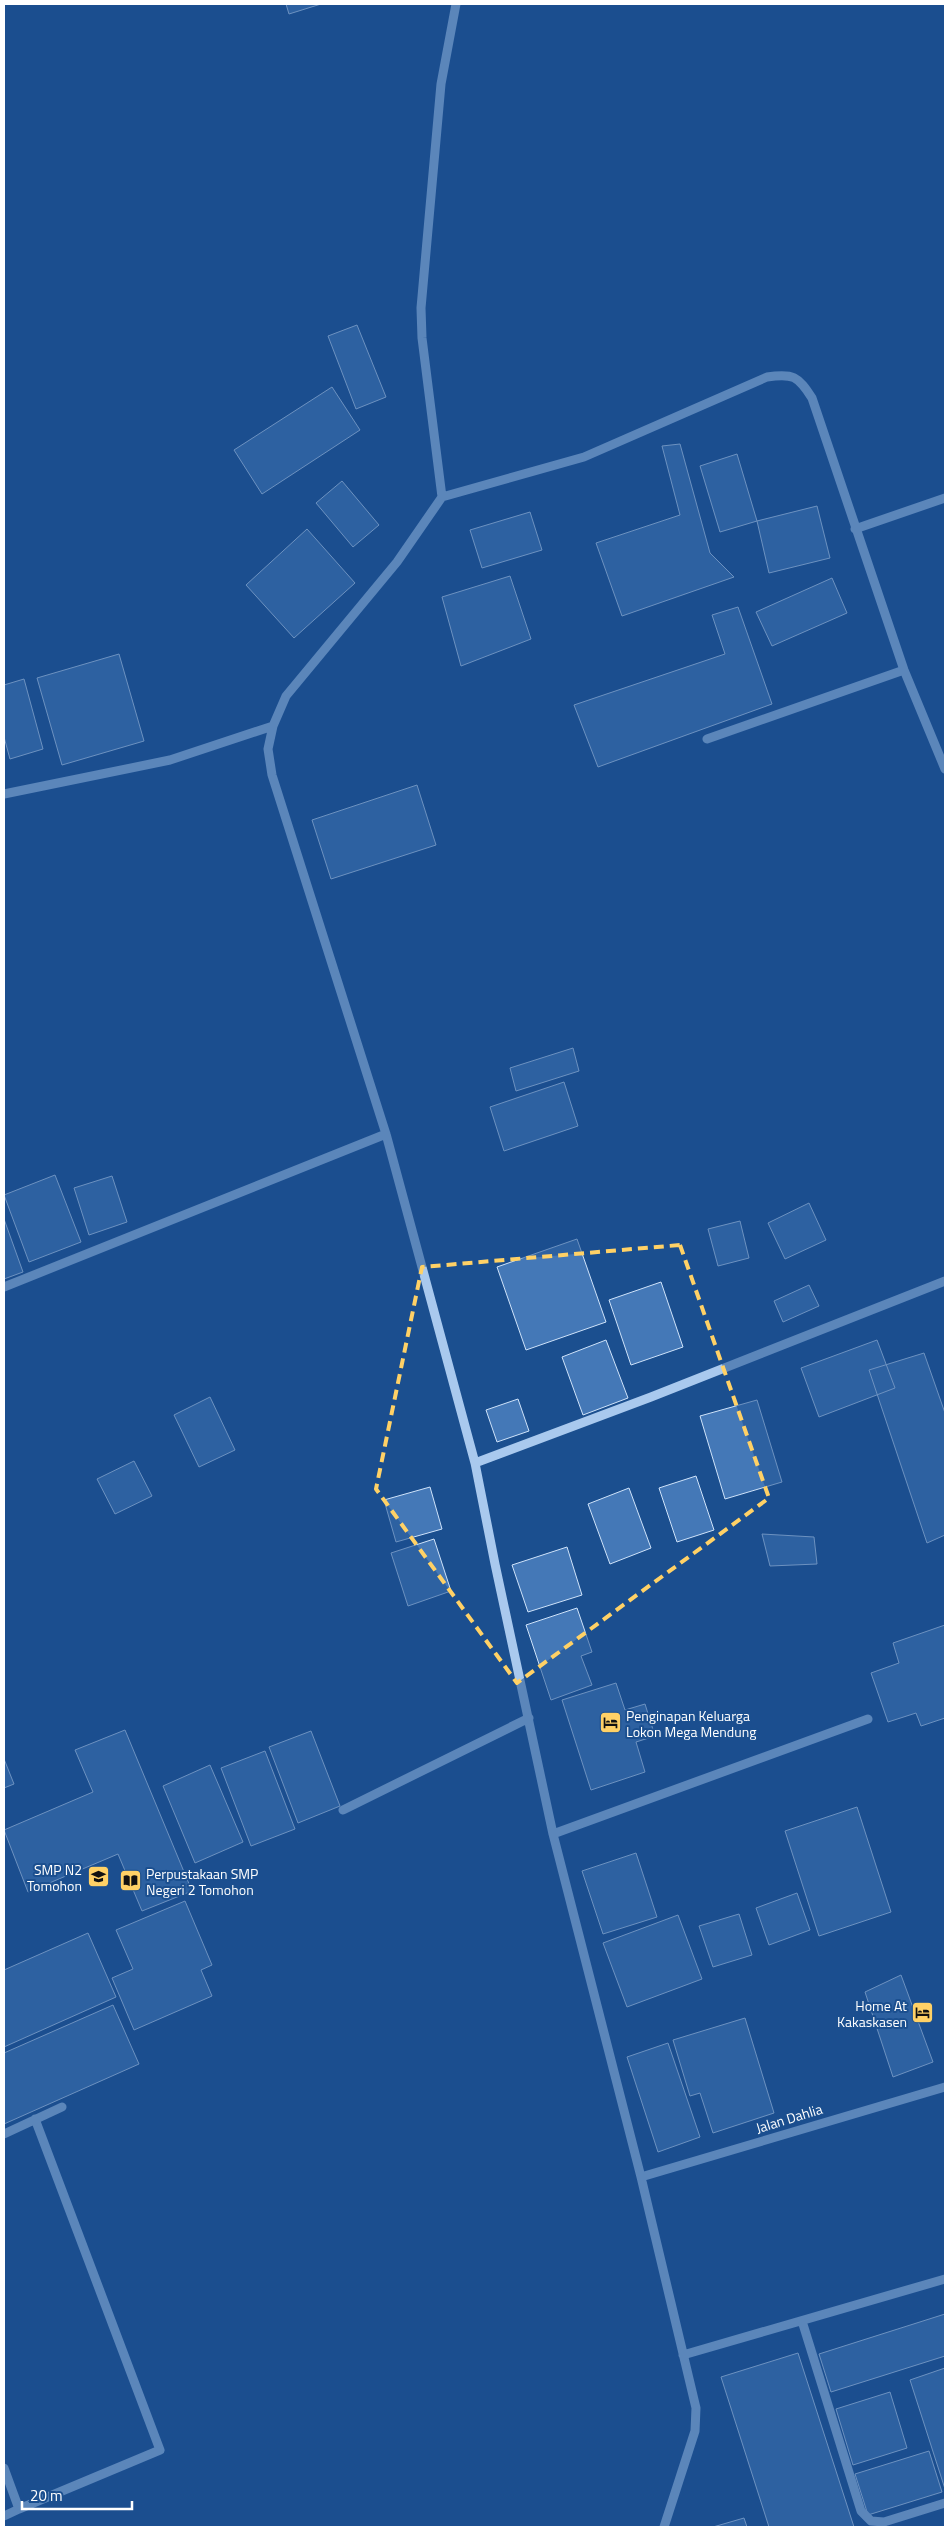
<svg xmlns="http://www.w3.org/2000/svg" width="949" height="2531" font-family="'Titillium Web',sans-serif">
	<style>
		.building { fill: #4478b7; stroke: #cfe3fa }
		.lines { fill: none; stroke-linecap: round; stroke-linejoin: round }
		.minor { stroke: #a9c9ee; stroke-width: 9 }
		.marked { fill: none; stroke: #ffd166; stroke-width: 4; stroke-dasharray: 10 6; stroke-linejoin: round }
		.labels { text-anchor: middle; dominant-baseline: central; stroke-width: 4; stroke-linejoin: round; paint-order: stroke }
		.poi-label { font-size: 14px; fill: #fff; stroke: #1b4f8f; text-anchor: start }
		.street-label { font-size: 14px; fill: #fff; stroke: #1b4f8f }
	</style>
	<rect width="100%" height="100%" fill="#1b4f8f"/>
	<path class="building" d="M286 4H321L289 14Z
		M357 325 386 397 356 409 328 336Z
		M332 387 360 430 262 494 234 450Z
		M680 444 710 553 734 577 622 616 596 543 680 515 662 446Z
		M737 454 757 521 720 532 700 466Z
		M342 481 379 525 353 547 316 503Z
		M817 506 830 558 769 573 757 521Z
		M530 512 542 550 482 568 470 530Z
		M307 529 355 583 294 638 246 585Z
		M510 576 531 639 461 666 442 597Z
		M832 578 847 613 772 646 756 612Z
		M738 607 772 704 598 767 574 705 725 654 712 615Z
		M119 654 144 741 62 765 37 678Z
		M24 679 43 749 10 759 4 737V685Z
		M417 785 436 845 331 879 312 820Z
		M573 1048 579 1071 516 1091 510 1068Z
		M564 1082 578 1126 504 1151 490 1107Z
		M55 1175 81 1242 29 1262 4 1195Z
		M112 1176 127 1222 89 1235 74 1188Z
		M809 1203 826 1240 785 1259 768 1223Z
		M4 1219 23 1272 4 1279Z
		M740 1221 749 1258 718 1266 708 1229Z
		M577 1239 606 1322 526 1350 497 1267Z
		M661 1282 683 1347 631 1365 609 1300Z
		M809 1285 819 1306 783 1322 774 1301Z
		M606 1340 628 1398 583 1415 562 1357Z
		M877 1340 895 1388 819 1417 801 1368Z
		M924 1353 945 1413V1535L927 1543 869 1370Z
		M210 1397 235 1450 199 1467 174 1415Z
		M518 1399 529 1431 497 1442 486 1410Z
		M757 1400 782 1482 725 1499 700 1416Z
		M134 1461 152 1496 115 1514 97 1479Z
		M696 1476 714 1530 677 1542 659 1488Z
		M430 1487 442 1529 396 1542 384 1500Z
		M629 1488 651 1548 610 1564 588 1504Z
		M762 1534 814 1537 817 1564 770 1566Z
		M434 1539 451 1591 408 1606 391 1553Z
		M567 1547 582 1595 528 1612 512 1565Z
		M577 1608 592 1652 581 1656 592 1685 551 1700 526 1625Z
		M945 1625V1718L921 1726 916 1713 888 1722 871 1673 899 1663 893 1643Z
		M616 1683 625 1710 645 1704 655 1736 636 1742 645 1772 591 1790 562 1700Z
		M125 1730 192 1891 142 1911 118 1854 28 1892 4 1830 93 1792 75 1750Z
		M311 1731 340 1806 298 1823 269 1747Z
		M265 1751 295 1829 251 1846 221 1768Z
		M4 1759 14 1784 4 1788Z
		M210 1765 243 1842 195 1863 163 1786Z
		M857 1807 891 1912 819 1936 785 1831Z
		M636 1853 657 1917 603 1934 582 1871Z
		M797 1893 810 1930 769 1945 756 1908Z
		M185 1901 212 1965 201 1970 212 1996 134 2030 112 1978 133 1969 116 1930Z
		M739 1914 752 1955 713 1967 699 1926Z
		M678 1915 702 1979 627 2007 603 1943Z
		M88 1933 116 1997 4 2047V1970Z
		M901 1975 933 2062 893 2077 865 1992Z
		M113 2005 139 2064 4 2124V2053Z
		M745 2018 774 2113 713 2133 700 2093 690 2096 673 2040Z
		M668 2043 700 2137 658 2152 627 2057Z
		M945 2314V2356L831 2392 819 2354Z
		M798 2353 854 2527H769L721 2377Z
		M945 2368V2489L910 2380Z
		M890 2392 907 2448 853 2465 836 2409Z
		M929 2451 942 2492 868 2515 855 2474Z
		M744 2518 747 2527H713Z"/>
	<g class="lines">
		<path class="minor" d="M456 4 441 84 421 308 422 338 442 497 397 562 286 696 273 726 268 749 272 775 386 1134 475 1463 495 1564 553 1834 641 2177 696 2408 695 2431 664 2527
			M442 497 584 457 767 377C793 373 798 376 812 398L904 670 945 769
			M855 529 945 498
			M707 739 904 670
			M4 794 170 760 273 726
			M4 1287 386 1134
			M475 1463 651 1397 945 1281
			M343 1810 529 1718
			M553 1834 868 1719
			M4 2134 62 2107
			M641 2177 945 2087
			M802 2321 861 2511 871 2521 884 2522 945 2503
			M683 2355 945 2279
			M4 2468 19 2509 160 2450 35 2119
			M4 2516 19 2509"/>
	</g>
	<path d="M0 0H949V2531H0ZM680 1245 769 1498 517 1683 376 1489 422 1267Z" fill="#1b4f8f" fill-opacity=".55" fill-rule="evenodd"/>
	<path class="marked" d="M680 1245 769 1498 517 1683 376 1489 422 1267Z"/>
	<defs>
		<symbol id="hotel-square" viewBox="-11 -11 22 22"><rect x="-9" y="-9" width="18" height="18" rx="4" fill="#ffd166" stroke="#1b4f8f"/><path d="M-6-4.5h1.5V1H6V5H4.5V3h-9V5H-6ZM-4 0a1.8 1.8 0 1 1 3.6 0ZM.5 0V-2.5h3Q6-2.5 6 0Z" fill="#111"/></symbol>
		<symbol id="school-square" viewBox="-11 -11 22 22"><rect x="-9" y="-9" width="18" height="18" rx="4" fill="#ffd166" stroke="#1b4f8f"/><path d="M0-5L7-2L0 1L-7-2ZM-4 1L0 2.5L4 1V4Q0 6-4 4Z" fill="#111"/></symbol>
		<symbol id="library-square" viewBox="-11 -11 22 22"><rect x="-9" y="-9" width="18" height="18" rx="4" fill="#ffd166" stroke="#1b4f8f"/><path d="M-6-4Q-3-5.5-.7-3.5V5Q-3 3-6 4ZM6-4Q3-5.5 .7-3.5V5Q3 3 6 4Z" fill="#111"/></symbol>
	</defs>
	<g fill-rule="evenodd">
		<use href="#hotel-square" x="598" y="1710" width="25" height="25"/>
		<use href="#school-square" x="86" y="1864" width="25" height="25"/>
		<use href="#library-square" x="118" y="1868" width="25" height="25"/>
		<use href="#hotel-square" x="910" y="2000" width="25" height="25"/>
	</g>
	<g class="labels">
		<g class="poi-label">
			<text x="626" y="1715">Penginapan Keluarga<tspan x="626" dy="16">Lokon Mega Mendung</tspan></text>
			<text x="82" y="1869" text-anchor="end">SMP N2<tspan x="82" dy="16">Tomohon</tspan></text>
			<text x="146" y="1873">Perpustakaan SMP<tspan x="146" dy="16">Negeri 2 Tomohon</tspan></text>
			<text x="907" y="2005" text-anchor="end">Home At<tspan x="907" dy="16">Kakaskasen</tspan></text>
		</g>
		<g class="street-label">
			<text transform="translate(789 2118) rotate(-17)">Jalan Dahlia</text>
		</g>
	</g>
	<rect width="949" height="2531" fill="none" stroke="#ffffff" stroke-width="10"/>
	<path d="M22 2501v8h110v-8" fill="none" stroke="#ffffff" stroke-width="2.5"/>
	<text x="30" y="2501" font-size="15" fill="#ffffff" stroke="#1b4f8f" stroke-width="4" paint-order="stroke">20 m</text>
</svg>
